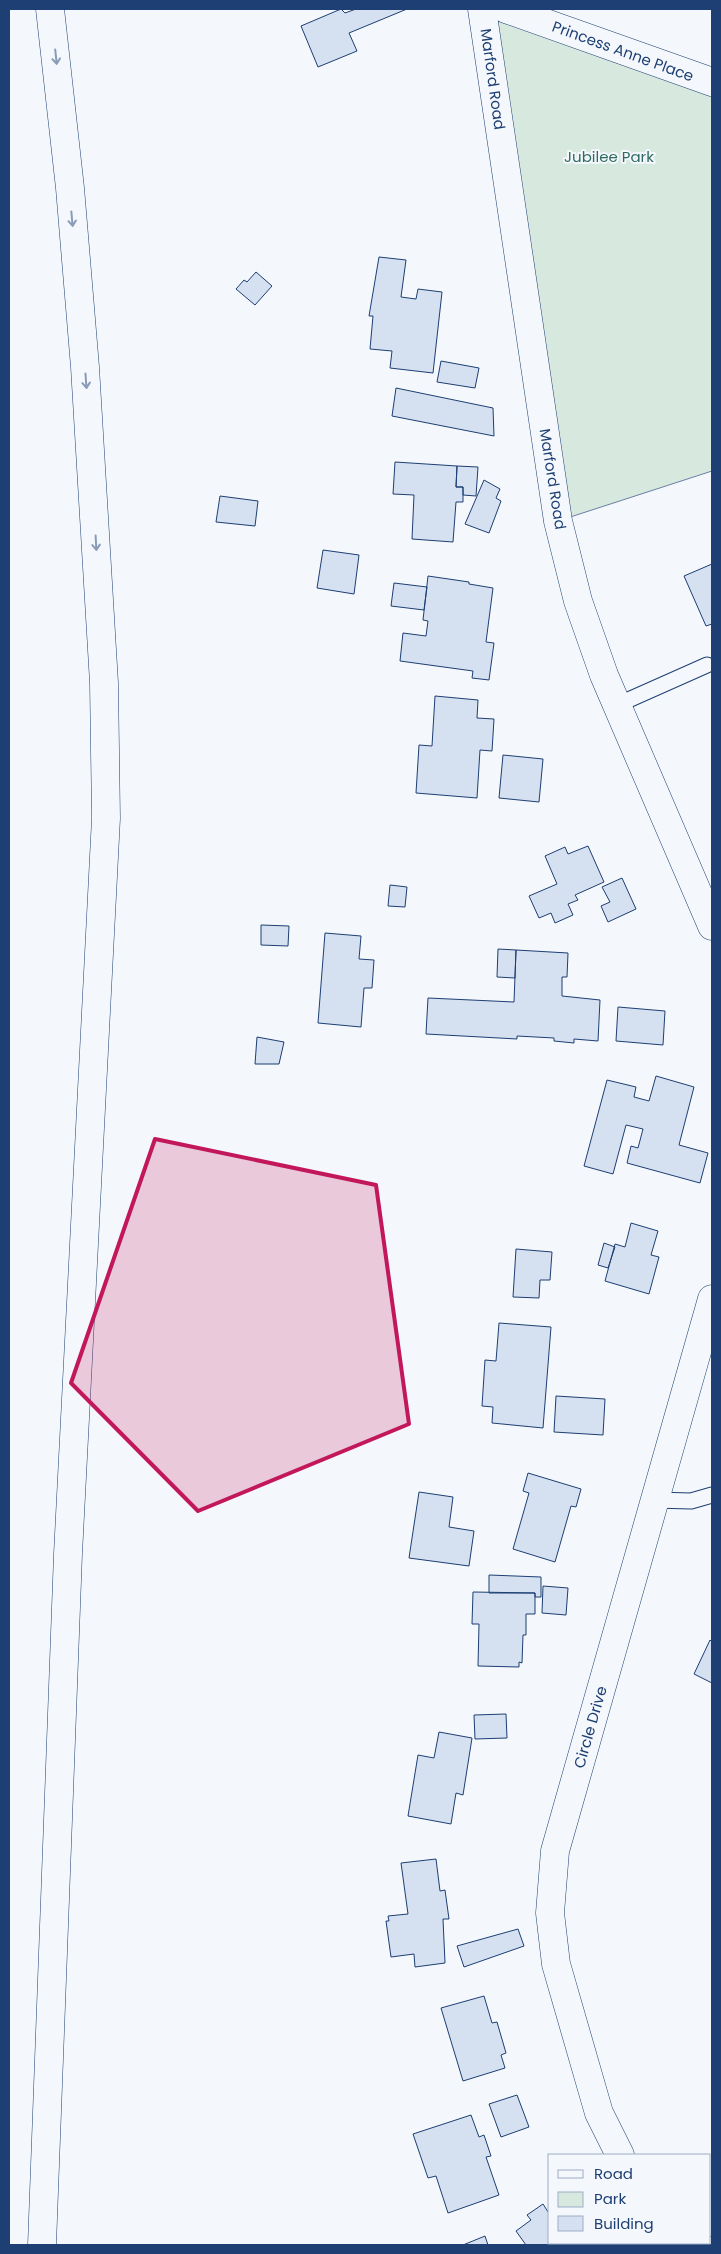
<svg xmlns="http://www.w3.org/2000/svg" width="721" height="2254" font-family="Poppins,sans-serif">
	<style>
		.green { fill: #d7e8df; stroke: #687fa3 }
		.building { fill: #d5e0f0; stroke: #1d3f73 }
		.lines { fill: none; stroke-linecap: round; stroke-linejoin: round }
		.lane-casing { stroke: #1d3f73; stroke-width: 17 }
		.street-casing { stroke: #1d3f73; stroke-width: 29 }
		.highway-casing { stroke: #1d3f73; stroke-width: 29 }
		.lane { stroke: #f4f7fb; stroke-width: 15 }
		.street { stroke: #f4f7fb; stroke-width: 28 }
		.highway { stroke: #f4f7fb; stroke-width: 28 }
		.oneway { stroke: #889bb7 }
		.marked { fill: #c2185b; fill-opacity: 0.2; stroke: #c2185b; stroke-width: 4; stroke-linejoin: round }
		.labels { text-anchor: middle; dominant-baseline: central; stroke-width: 4; stroke-linejoin: round; paint-order: stroke }
		.street-label { font-size: 15px; fill: #1d3f73; stroke: #f4f7fb }
		.park-label { font-size: 15px; fill: #2c6c60; stroke: #f4f7fb }
	</style>
	<rect width="100%" height="100%" fill="#f4f7fb"/>
	<path class="green" d="M482 9 712 84V471L558 521Z"/>
	<path class="building" d="M341 9 345 13 356 9H407L349 33 357 51 318 67 301 26Z
		M379 257 406 260 401 297 416 299 418 289 442 292 433 373 390 368 392 351 370 349 373 316H369Z
		M256 272 272 286 255 305 236 289 244 280 247 282Z
		M441 361 479 368 475 388 437 382Z
		M396 388 493 408 494 436 392 416Z
		M395 462 457 466 456 487H463V502H456L453 542 412 539 414 495 393 494Z
		M457 466 478 467 476 496 463 495V487H456Z
		M484 480 500 489 496 498 501 501 489 533 465 524Z
		M220 496 258 501 255 526 216 522Z
		M323 550 359 555 354 594 317 588Z
		M712 564V624L706 626 684 576Z
		M428 576 469 582V584L493 588 486 642 494 643 489 680 472 678 473 671 400 661 403 633 426 636 428 621 423 620Z
		M394 583 427 587 424 610 391 606Z
		M435 696 478 700 477 718 494 719 492 751 480 750 477 798 416 793 419 745 432 746Z
		M503 755 543 759 539 802 499 798Z
		M588 846 604 882 575 895 578 900 568 904 573 915 555 923 551 913 539 918 529 896 557 884 545 856 565 847 568 854Z
		M622 878 636 909 608 922 601 906 610 902 602 887Z
		M390 885 407 887 405 907 388 906Z
		M261 925 289 926 288 946 261 945Z
		M325 933 361 936 359 959 374 960 372 988H364L361 1027 318 1023Z
		M498 949 516 950 515 978 497 977Z
		M516 950 568 953 567 977H562V996L600 1000 598 1041 574 1039V1043L554 1041V1038L517 1036V1039L426 1034 428 998 514 1002Z
		M618 1007 665 1011 663 1045 616 1041Z
		M257 1037 284 1042 279 1064H255Z
		M656 1076 694 1087 679 1145 708 1153 700 1183 627 1163 631 1146 638 1148 643 1129 626 1125 613 1174 584 1166 607 1080 636 1087 634 1097 649 1101Z
		M631 1223 658 1231 651 1255 659 1257 649 1294 605 1281 615 1244 625 1247Z
		M604 1243 615 1247 608 1268 598 1265Z
		M516 1249 552 1252 550 1280H540L539 1298 513 1297Z
		M499 1323 551 1327 543 1428 492 1423 493 1407 482 1406 485 1360 496 1361Z
		M556 1396 605 1399 603 1435 554 1432Z
		M528 1473 581 1489 576 1507 571 1506 555 1562 513 1549 529 1493 523 1491Z
		M419 1492 453 1497 449 1527 474 1531 469 1566 409 1558Z
		M489 1575 541 1577V1597H535V1593H489Z
		M543 1586 568 1588 566 1615 542 1613Z
		M473 1592 535 1593V1614H526V1635H523L522 1663 519 1662V1667L478 1666 479 1624H472Z
		M710 1640 712 1642V1683L694 1674Z
		M506 1714 507 1738 475 1739 474 1715Z
		M439 1732 472 1738 463 1795 456 1793 451 1824 408 1816 418 1755 434 1758Z
		M436 1859 440 1891 445 1890 449 1919H443L445 1963 415 1967 414 1954 391 1957 386 1921H389L388 1916 408 1914 401 1863Z
		M518 1929 524 1946 464 1967 457 1946Z
		M484 1996 492 2023 497 2022 506 2053 501 2055 505 2068 463 2081 441 2008Z
		M517 2095 529 2127 501 2137 489 2104Z
		M471 2115 479 2137 484 2135 491 2156 486 2157 499 2195 448 2213 436 2176 428 2178 413 2134Z
		M543 2204 550 2215V2243H570L571 2245H526L516 2231 531 2220 527 2215Z
		M485 2236 488 2245H463Z"/>
	<g class="lines">
		<defs>
			<path id="lane" d="M617 705 707 665
				M654 1500 691 1501 712 1495"/>
			<path id="street" d="M482 9 558 521 578 601 604 675 712 926
				M506 9 712 82
				M620 2155 599 2113 556 1964 550 1913 555 1851 712 1299
				M696 2243 699 2245"/>
			<path id="highway" d="M42 2245 68 1554 106 818 104 683 85 367 70 188 50 9"/>
		</defs>
		<use href="#lane" class="lane-casing"/>
		<use href="#street" class="street-casing"/>
		<use href="#highway" class="highway-casing"/>
		<use href="#lane" class="lane"/>
		<use href="#street" class="street"/>
		<use href="#highway" class="highway"/>
	</g>
	<defs><path id="oneway-shaft" d="M-6 0H5M1.5-3L5.5 0L1.5 3" fill="none" stroke-width="1.6" stroke-linecap="round" stroke-linejoin="round" transform="scale(1.25)"/></defs>
	<g class="oneway">
		<use href="#oneway-shaft" transform="translate(56 57) rotate(84)"/>
		<use href="#oneway-shaft" transform="translate(72 219) rotate(85)"/>
		<use href="#oneway-shaft" transform="translate(86 381) rotate(86)"/>
		<use href="#oneway-shaft" transform="translate(96 543) rotate(87)"/>
	</g>
	<path class="marked" d="M155 1139 376 1185 409 1424 198 1511 71 1383Z"/>
	<g class="labels">
		<g class="street-label">
			<text transform="translate(623 51) rotate(20)">Princess Anne Place</text>
			<text transform="translate(493 79) rotate(82)">Marford Road</text>
			<text transform="translate(553 479) rotate(81)">Marford Road</text>
			<text transform="translate(590 1727) rotate(-74)">Circle Drive</text>
		</g>
		<g class="park-label">
			<text x="609" y="156">Jubilee Park</text>
		</g>
	</g>
	<rect width="721" height="2254" fill="none" stroke="#1d3f73" stroke-width="20"/>
	<rect x="548" y="2154" width="162" height="90" fill="#f4f7fb" stroke="#9eadc5"/>
	<rect x="558" y="2170" width="25" height="8" fill="#f4f7fb" stroke="#9eadc5"/>
	<text x="594" y="2179" font-size="15" fill="#1d3f73">Road</text>
	<rect x="558" y="2192" width="25" height="15" fill="#d7e8df" stroke="#9eadc5"/>
	<text x="594" y="2204" font-size="15" fill="#1d3f73">Park</text>
	<rect x="558" y="2216" width="25" height="15" fill="#d5e0f0" stroke="#9eadc5"/>
	<text x="594" y="2229" font-size="15" fill="#1d3f73">Building</text>
</svg>
